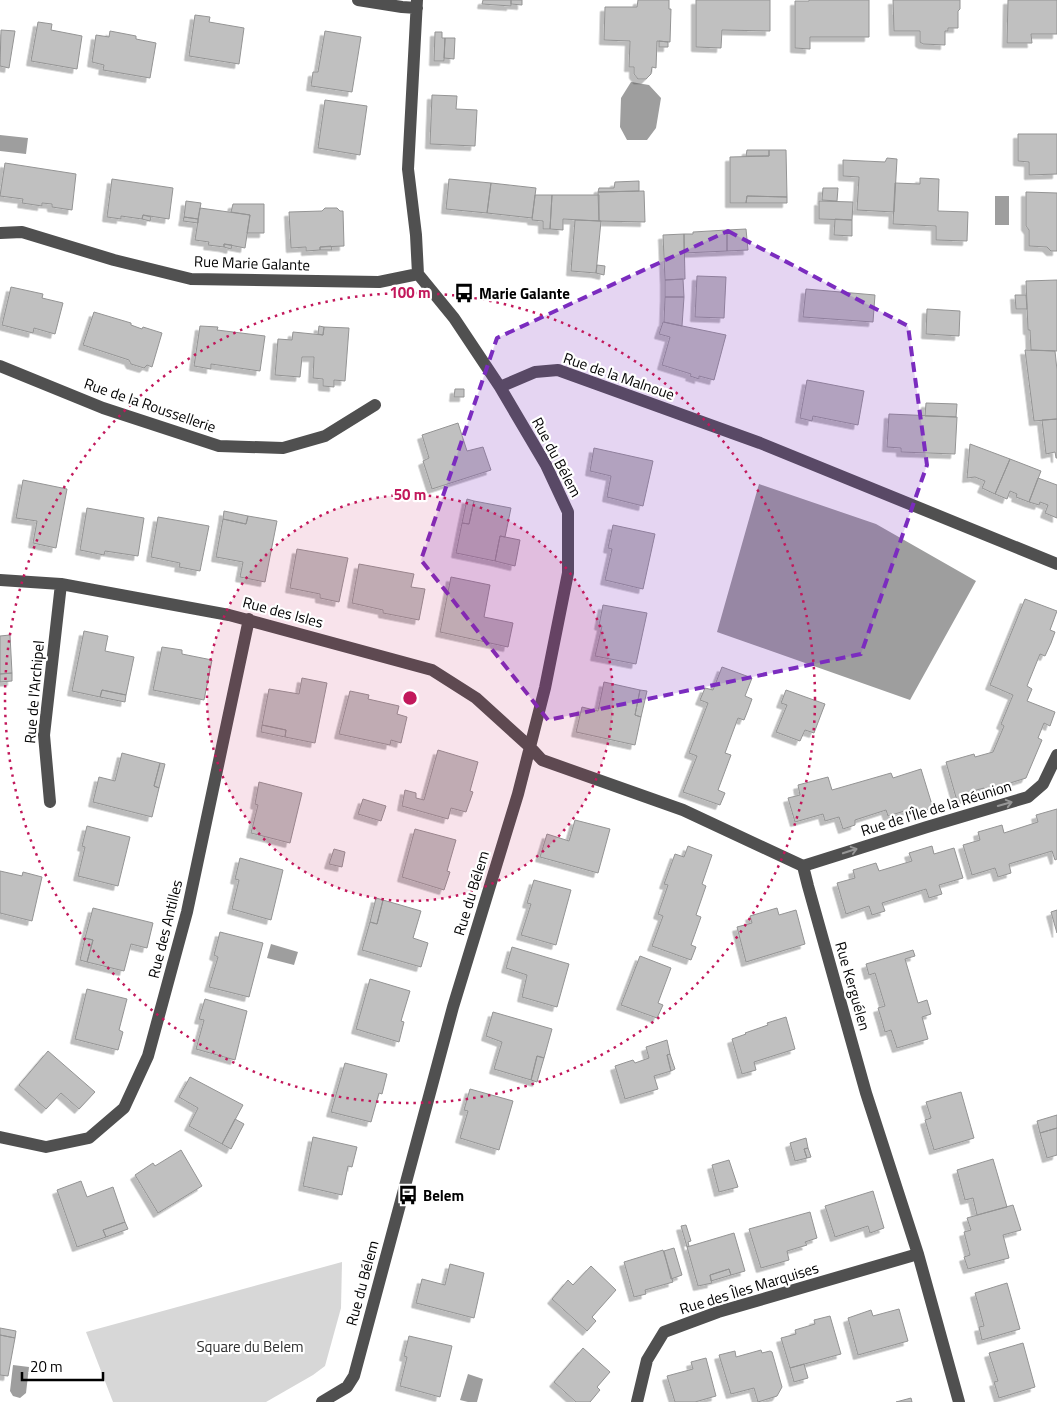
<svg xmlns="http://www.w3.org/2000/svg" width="1057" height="1402" font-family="'Titillium Web',sans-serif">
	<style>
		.green { fill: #d7d7d7 }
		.water { fill: #9e9e9e }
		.building { fill: #c0c0c0; stroke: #949494; filter: url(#shadow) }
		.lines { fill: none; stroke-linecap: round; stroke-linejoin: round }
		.minor { stroke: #505050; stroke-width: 12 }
		.oneway { stroke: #969696 }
		.marked { fill: #7b2cbf; fill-opacity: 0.2; stroke: #7b2cbf; stroke-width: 4; stroke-dasharray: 10 6; stroke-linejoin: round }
		.ring { fill: none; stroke: #c2185b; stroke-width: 2.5; stroke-dasharray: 2.5 5 }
		.labels { text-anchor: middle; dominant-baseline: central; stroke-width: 4.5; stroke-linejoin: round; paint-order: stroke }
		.street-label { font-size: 15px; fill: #000; stroke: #fff }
		.poi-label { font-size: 15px; font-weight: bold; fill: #000; stroke: #fff; text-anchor: start }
		.park-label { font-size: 15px; fill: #2e2e2e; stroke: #fff }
		.centre { fill: #c2185b; stroke: #fff; stroke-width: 2.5 }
		.ring-label { font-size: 15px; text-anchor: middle; font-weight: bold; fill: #c2185b; stroke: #fff; stroke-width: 4.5; stroke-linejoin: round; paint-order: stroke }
	</style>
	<defs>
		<filter id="shadow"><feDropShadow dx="-4.5" dy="4.5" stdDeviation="0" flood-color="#0004"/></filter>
	</defs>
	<rect width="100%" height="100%" fill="#fff"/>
	<path class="green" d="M342 1262 341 1308 325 1366 313 1375 266 1402H113L86 1332Z"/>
	<path class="water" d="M631 82 649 85 661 98 656 128 647 140H627L620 127 621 98Z
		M0 135 28 138 26 154 0 151Z
		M995 196H1009V225H995Z
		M759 484 876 524 976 581 910 700 717 632Z
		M271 944 298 952 294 965 267 958Z
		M13 1365 29 1367 26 1393 20 1398 13 1396 10 1391Z
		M468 1374 483 1379 477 1402H468L460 1400Z"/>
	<path class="building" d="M483 0H511V6L482 4Z
		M511 0H522V5L511 4Z
		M638 0H669V9H671L670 42 657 41 656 68 652 67 651 74 646 79H638L634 74V67H629L630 41 604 40 605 7H637Z
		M696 0H770V31L722 30 721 48 696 47Z
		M809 0H869V37H810V49L795 48V1H809Z
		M893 0H960V9L958 11V28H948V31H945V45L923 44 920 42V31H894Z
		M1008 0H1057V34H1031L1032 43H1007Z
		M195 15 210 17 209 22 244 28 239 64 189 56Z
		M38 22 52 24 51 30 82 36 77 69 31 61Z
		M1 30 15 31 9 68 0 66Z
		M110 31 136 36V39L156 43 150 78 103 70 104 65 92 62 96 35 109 37Z
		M325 31 361 37 352 92 311 86 313 72H318Z
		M435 32H442V38H445L444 61H434Z
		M445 38H455L454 59 444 58Z
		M659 41 668 42V47H659Z
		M432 95 457 96 456 109 477 110 475 146 430 144Z
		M325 100 367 106 360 155 318 148Z
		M1018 134H1057V174L1029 175V162L1018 161Z
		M747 150H769V156H746Z
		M769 150H786L787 197 747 196 746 203H730V157L769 156Z
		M887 158 897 159 894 212 857 210 859 177 843 176V160L885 162Z
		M5 163 76 174 72 210 52 207V204L42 203V206L22 203 23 199 0 196Z
		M920 178 939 179 938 211 968 212 967 241 936 240V226L893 224 895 183 920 184Z
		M112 179 173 188 169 219 143 215 142 219 121 216V219L107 217Z
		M449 179 491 183 487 213 446 209Z
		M639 181V191L598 192 599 188H614L615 182Z
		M491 183 536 188 532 218 487 213Z
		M823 188H838L837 201 822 200Z
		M644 191 645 222 599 221 598 192Z
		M1026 192 1057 193V251H1051L1047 247 1029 246V230L1026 226Z
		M535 195H552L550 229H543V221L532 220Z
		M552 195H599V221L563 219V230L550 229Z
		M747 196 787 197V203H746Z
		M186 201 201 203 198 219 184 217Z
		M819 201 853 202 852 220 819 219Z
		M233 204H264V233H247L250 215 231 212Z
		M200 208 250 215 245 248 224 244V247L208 245 209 242 195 240Z
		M325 208H337L340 211H343L344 246 320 247V250L306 251V247L291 248 289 212 322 211Z
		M143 215 151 217 150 221 142 219Z
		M184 217 198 219V223L183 221Z
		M835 219 852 220V236L834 235Z
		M575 220 601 221 596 273 571 271Z
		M746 229 748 250 727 251V230Z
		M727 230V251L684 253V234H693V232Z
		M684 234 685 279 665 280 663 235Z
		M224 244 232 245 231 249 224 247Z
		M331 246 332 250H320V247Z
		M597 265 605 266 604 275 596 273Z
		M697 276 726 277 724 318 695 317Z
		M683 279 684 297H665V280Z
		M1057 280V351L1031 350 1030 330H1028L1026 281Z
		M11 287 43 294 42 298 63 303 55 334 34 328 33 333 2 325Z
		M806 289 875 295 873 322 803 317Z
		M1015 295H1026L1027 309H1016Z
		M665 297H684L682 326 664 322Z
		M927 309 960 311 959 336 926 334Z
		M94 312 131 323V325L142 329 143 327 162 333 152 367 147 365 144 368 131 364 129 360 83 345Z
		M663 322 726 335 714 380 699 376V379L690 376 691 374 662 365 670 337 659 334Z
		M200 326 218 327 217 330 265 336 260 371 211 364V369L194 366Z
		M319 326 324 327 323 335 318 334Z
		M324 327 349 328 345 381 334 380V387L323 386V379L313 378 314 357H302L300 377 275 375 278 339 292 340 293 332 323 335Z
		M1025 350 1055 351 1057 370V419L1034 421Z
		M807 380 864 391 858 425 813 416 812 421 800 418Z
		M455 389H464V397H454Z
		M926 403 957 404 956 417 925 416Z
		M889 414 957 417 955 454 901 452V448L887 447Z
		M1057 419V458H1056L1055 452 1046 454 1042 420Z
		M458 423 467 451 483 447 491 470 432 489 423 461 429 458 422 435Z
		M970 444 1010 459 995 494 982 488 985 481 975 477 967 478Z
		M594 448 653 461 643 506 607 497 611 476 590 471Z
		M1010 459 1041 471 1029 502 1016 497 1017 494 1010 491 1007 499 995 494Z
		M1038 478 1057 485V518L1045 513 1048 505 1040 502 1039 505 1029 502Z
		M23 480 67 489 56 548 33 543 37 521 16 518Z
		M467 499 474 501 469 524 462 523Z
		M474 501 511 508 505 537 500 536 495 561 456 553 462 523 469 524Z
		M87 508 144 518 138 556 105 551 104 555 80 550Z
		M224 511 248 516 246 524 223 519Z
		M248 516 277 521 265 582 240 577 243 562 216 557 223 519 246 524Z
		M158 517 209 526 200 571 179 567 180 563 151 557Z
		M613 525 655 534 643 589 605 580 612 549 608 548Z
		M500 536 520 540 515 566 495 561Z
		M297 549 348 558 339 602 320 598V594L290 588Z
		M359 564 414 574 411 587 425 589 419 620 383 613V610L352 603Z
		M451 577 490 585 484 617 513 623 508 647 440 632Z
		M1025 599 1057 611 1050 630 1055 632 1051 643 1045 656 1040 654 1027 686 1032 689 1027 701 1055 712 1050 726 1044 723 1038 738 1042 740 1026 778 985 791 984 788 969 792 970 797 957 801 946 762 974 754 975 757 993 752 1004 726 1001 724 1013 695 990 685Z
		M603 605 647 613 636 664 595 656 602 626 599 625Z
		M84 631 108 636 105 651 134 657 126 695 102 690 100 697 72 691Z
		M10 635 12 673 0 674V636Z
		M162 647 182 650V654L212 660 204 700 153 690Z
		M722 667 752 678 745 696 752 699 748 710 744 720 738 718 725 753 731 755 718 790 725 793 720 805 683 792 697 756 689 753 708 703 700 700 705 688 713 690Z
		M12 673V681L0 682V674Z
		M302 678 327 683 315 743 285 737 286 730 262 725 269 689 299 694Z
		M604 682 640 690 635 715 641 717 635 745 576 732 582 707 598 711Z
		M102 690 126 695 125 702 100 697Z
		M640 690 647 691 641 717 635 715Z
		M786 690 825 704 814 733 805 730 800 741 776 732 787 705 781 703Z
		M350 691 369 695 368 699 399 706 397 714 407 717 401 743 391 740 390 745 339 734Z
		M262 725 286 730 285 737 261 732Z
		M438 750 478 762 470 791 473 792 466 812 451 808 448 819 402 806 405 790 416 793V798L424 800Z
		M122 753 160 763 154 786 159 788 152 817 93 802 99 777 115 781Z
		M160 763 165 764 159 788 154 786Z
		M921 769 933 808 919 812 918 807 888 816 886 810 855 820V825L843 829 839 817 825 821 823 814 795 822 788 798 800 795 798 785 828 777 832 790 891 773 893 778Z
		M259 782 302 793 290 843 251 833 258 805 255 804Z
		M363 799 386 806 381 821 358 814Z
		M1057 809V859L1055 860 1052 851 1009 864 1011 873 998 877 995 868 972 875 963 845 980 840 978 832 1002 825 1004 833 1038 822 1036 815Z
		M575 820 610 829 598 873 540 857 547 834 569 841Z
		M87 826 130 837 118 886 78 876 85 847 82 846Z
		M415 829 456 840 447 871 450 872 444 890 402 877Z
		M688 846 712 855 702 884 706 886 696 915 701 917 691 945 696 947 691 960 652 946 663 916 658 914 668 885 664 884 675 854 684 857Z
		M932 846 934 854 954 848 963 878 939 885 942 894 929 898 926 889 882 903 885 911 872 915 869 906 846 914 837 883 855 878 853 870 876 863 879 871 912 861 909 853Z
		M334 849 345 852 342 867 329 864Z
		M240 858 283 870 271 920 232 909 239 880 235 879Z
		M0 871 22 876 23 872 42 877 32 921 0 913Z
		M534 880 571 890 556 945 521 935 531 904 527 903Z
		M376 898 383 900 377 924 370 922Z
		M383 900 421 911 413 938 428 943 421 967 362 950 370 922 377 924Z
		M93 908 153 923 147 948 131 944 124 971 87 962 93 940 85 938Z
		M777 908 779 915 796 910 805 944 746 962 737 927 752 923 750 916Z
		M1057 910V933L1051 912Z
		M220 932 263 943 249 997 209 987 218 957 214 955Z
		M85 938 93 940 87 962 80 960Z
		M512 947 569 964 557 1007 522 997 527 975 506 968Z
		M913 950 915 956 905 959 918 1003 927 1000 931 1014 922 1017 928 1039 897 1048 891 1030 885 1032 882 1021 878 1008 885 1006 875 973 869 975 866 964Z
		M640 956 671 968 658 1003 663 1005 657 1018 621 1005Z
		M370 979 410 991 401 1021 404 1022 399 1042 356 1029Z
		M87 989 127 999 119 1030 123 1032 118 1050 75 1039Z
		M205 999 247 1011 235 1060 196 1049 204 1020 199 1019Z
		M493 1012 552 1029 544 1058 537 1056 531 1080 494 1069 502 1042 486 1036Z
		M786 1017 795 1049 754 1062 756 1070 742 1074 732 1039 746 1034 745 1033 768 1025 767 1023Z
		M667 1040 670 1054 667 1055 671 1071 654 1076 658 1089 625 1099 615 1066 633 1060 635 1063 649 1058 646 1047Z
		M48 1051 95 1092 79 1109 61 1093 46 1109 19 1085Z
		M670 1054 675 1069 671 1071 667 1055Z
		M537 1056 544 1058 537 1082 531 1080Z
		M345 1063 387 1074 382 1094 379 1093 371 1122 331 1112Z
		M190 1077 243 1105 222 1144 189 1126 198 1108 179 1097Z
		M470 1089 513 1101 499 1150 460 1138 468 1111 464 1110Z
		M961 1092 974 1138 934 1150 925 1120 931 1118 926 1102Z
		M1057 1115V1128L1040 1133 1037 1121Z
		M235 1119 244 1124 231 1149 222 1144Z
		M1057 1128V1155L1047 1158 1040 1133Z
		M313 1137 357 1147 352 1167 348 1166 342 1195 303 1186Z
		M806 1138 808 1148 804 1149 807 1158 795 1161 790 1143Z
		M808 1148 811 1157 807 1158 804 1149Z
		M181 1150 202 1186 158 1213 135 1175 153 1163 155 1166Z
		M993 1159 1007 1207 977 1215 973 1198 965 1200 957 1170Z
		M729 1160 738 1187 719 1192 712 1165Z
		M81 1181 87 1197 113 1187 125 1222 103 1230 106 1237 77 1247 57 1190Z
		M873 1191 884 1228 870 1233 868 1226 835 1237 825 1206Z
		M1013 1205 1021 1230 1003 1235 1009 1258 968 1269 964 1257 970 1255 964 1232 971 1230 967 1218Z
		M810 1212 817 1238 805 1242 807 1245 787 1251 789 1260 761 1268 749 1229Z
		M125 1222 128 1229 106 1237 103 1230Z
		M686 1225 691 1241 688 1242 689 1246 687 1247 681 1226Z
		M734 1233 745 1271 731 1275 729 1269 710 1275 712 1283 698 1286 687 1247Z
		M674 1248 682 1275 671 1279 664 1251Z
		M663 1250 673 1282 645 1290 646 1294 634 1297 624 1262Z
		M450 1264 484 1273 474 1318 416 1303 422 1279 445 1285Z
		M591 1266 616 1290 592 1317 596 1321 587 1331 552 1299 568 1280 573 1285Z
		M729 1269 731 1275 711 1281 710 1275Z
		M1007 1283 1020 1329 982 1340 979 1327 984 1326 975 1293Z
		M899 1309 908 1341 858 1355 848 1318 871 1310 873 1316Z
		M830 1316 841 1354 790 1368 781 1338 796 1334 795 1330 815 1324 814 1320Z
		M0 1328 16 1331 15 1338 0 1335Z
		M0 1335 15 1338 8 1376 0 1375Z
		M409 1336 452 1346 440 1397 400 1386 407 1357 404 1356Z
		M1023 1343 1035 1387 999 1398 994 1382 998 1381 989 1353Z
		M583 1348 610 1372 597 1387 600 1390 590 1402H576L554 1382Z
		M761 1350 762 1353 770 1351 772 1352 782 1387 777 1396 758 1402 754 1388 731 1394 719 1355 735 1351 736 1357Z
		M706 1358 716 1396 695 1402H675L667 1376 693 1369 691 1362Z
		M804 1364 808 1378 794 1382 790 1368Z
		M911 1398 912 1402H896Z"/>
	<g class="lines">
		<path class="minor" d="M358 0 402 7 417 8
			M0 233 22 232 114 260 191 279 379 282 418 274
			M0 366 103 408 219 446 283 448 325 436 375 405
			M500 387 535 372 558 370 760 443 1057 564
			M0 580 61 584 229 615 432 670 476 698 530 747 542 760 683 810 803 866
			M50 802 44 735 61 584
			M803 866 808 886 866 1093 918 1254 959 1402
			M803 866 927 827 1028 797 1043 784 1057 755
			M0 1137 46 1147 89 1138 124 1108 148 1056 187 912 249 619
			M322 1402 347 1387 354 1376 453 1007 518 794 545 688 568 573V512L546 465 500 387 454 318 418 274 416 235 408 169 417 0
			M637 1402 647 1360 664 1332 718 1312 918 1254"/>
	</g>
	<defs><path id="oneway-shaft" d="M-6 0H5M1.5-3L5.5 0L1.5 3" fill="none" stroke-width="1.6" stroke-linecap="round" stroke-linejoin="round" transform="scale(1.25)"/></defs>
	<g class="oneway">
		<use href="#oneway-shaft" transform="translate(1005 804) rotate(-16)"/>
		<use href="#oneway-shaft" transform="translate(850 851) rotate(-18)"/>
	</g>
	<path class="marked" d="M728 231 908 326 927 465 861 654 548 720 421 560 497 338Z"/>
	<circle cx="410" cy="698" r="203" fill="#c2185b" fill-opacity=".12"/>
	<g class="ring">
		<circle cx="410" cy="698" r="203"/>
		<circle cx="410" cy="698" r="405"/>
	</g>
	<defs>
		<symbol id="bus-bare" viewBox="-9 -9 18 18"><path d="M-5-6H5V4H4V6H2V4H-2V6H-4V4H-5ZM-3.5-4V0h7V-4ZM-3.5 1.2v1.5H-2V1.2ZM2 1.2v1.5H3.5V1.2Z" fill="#000" stroke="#fff" stroke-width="2.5" paint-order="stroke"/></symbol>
	</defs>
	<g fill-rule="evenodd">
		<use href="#bus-bare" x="450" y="279" width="28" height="28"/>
		<use href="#bus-bare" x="394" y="1181" width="28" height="28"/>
	</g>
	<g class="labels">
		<g class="street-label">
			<text transform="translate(252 263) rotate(2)">Rue Marie Galante</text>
			<text transform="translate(619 376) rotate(19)">Rue de la Malnoue</text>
			<text transform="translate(150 405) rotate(19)">Rue de la Roussellerie</text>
			<text transform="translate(557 457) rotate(62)">Rue du Bélem</text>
			<text transform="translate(283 612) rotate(15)">Rue des Isles</text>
			<text transform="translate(34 692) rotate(-85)">Rue de l'Archipel</text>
			<text transform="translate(936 808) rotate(-17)">Rue de l'Île de la Réunion</text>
			<text transform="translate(471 893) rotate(-73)">Rue du Bélem</text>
			<text transform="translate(165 929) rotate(-76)">Rue des Antilles</text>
			<text transform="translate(853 986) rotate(74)">Rue Kerguélen</text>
			<text transform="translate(362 1283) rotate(-75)">Rue du Bélem</text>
			<text transform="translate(749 1288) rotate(-17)">Rue des Îles Marquises</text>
		</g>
		<g class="poi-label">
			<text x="479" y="293">Marie Galante</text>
			<text x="423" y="1195">Belem</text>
		</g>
		<g class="park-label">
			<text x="250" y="1346">Square du Belem</text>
		</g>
	</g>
	<circle cx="410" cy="698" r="8" class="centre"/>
	<g class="ring-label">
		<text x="410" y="298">100 m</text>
		<text x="410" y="500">50 m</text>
	</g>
	<path d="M22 1372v8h81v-8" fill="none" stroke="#000000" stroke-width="2.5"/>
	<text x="30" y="1372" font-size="15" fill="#000000" stroke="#ffffff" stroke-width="4" paint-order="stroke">20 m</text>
</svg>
